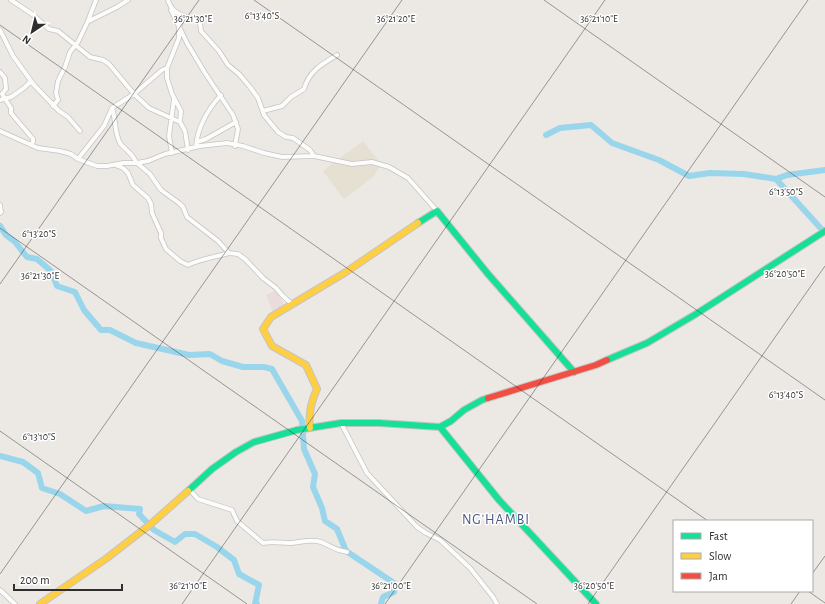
<svg xmlns="http://www.w3.org/2000/svg" width="825" height="604" font-family="'Alegreya Sans',sans-serif">
	<style>
		.education { fill: #e6e0d3 }
		.medical { fill: #e9dcdb }
		.lines { fill: none; stroke-linecap: round; stroke-linejoin: round }
		.river { stroke: #99d6ec; stroke-width: 6 }
		.street-casing { stroke: #c5c4c5; stroke-width: 5.5 }
		.fast-casing { stroke: #c5c4c5; stroke-width: 8 }
		.slow-casing { stroke: #c5c4c5; stroke-width: 8 }
		.jam-casing { stroke: #c5c4c5; stroke-width: 8 }
		.street { stroke: #fcfcfb; stroke-width: 4 }
		.fast { stroke: #16e098; stroke-width: 6 }
		.slow { stroke: #ffcf43; stroke-width: 6 }
		.jam { stroke: #f24e42; stroke-width: 6 }
		.ticks { fill: none; stroke: #2e2e2e; stroke-width: 1; stroke-opacity: 0.45 }
		.labels { text-anchor: middle; dominant-baseline: central; stroke-width: 3; stroke-linejoin: round; paint-order: stroke }
		.quarter-label { font-size: 14px; letter-spacing: 1px; fill: #4d5680; stroke: #fff }
		.ticks-label { font-size: 10px; text-anchor: middle; fill: #2e2e2e; stroke: #fff; stroke-width: 3; stroke-linejoin: round; paint-order: stroke }
	</style>
	<rect width="100%" height="100%" fill="#ece8e4"/>
	<path class="education" d="M363 141 381 164 373 177 344 199 323 171Z"/>
	<path class="medical" d="M277 290 285 307 273 312 266 295Z"/>
	<g class="lines">
		<path class="river" d="M546 135 560 128 591 125 612 143 659 160 689 176 710 173 744 174 776 179 825 233
			M776 179 787 175 825 170
			M0 226 6 235 15 242 27 257 37 259 51 271 57 286 75 292 84 310 101 330H110L136 343 189 355 210 354 222 361 243 367H264L272 369 302 421 304 449 315 474 313 487 322 508 325 521 337 529 346 551 394 583V592L383 597 381 604
			M0 456 23 462 38 473 42 488 60 494 86 511 104 506 140 509 139 514 154 530 175 542 185 534H195L217 547 234 560 239 574 259 585 255 604H257"/>
		<defs>
			<path id="street" d="M11 0 32 14 49 29 58 31 90 57 103 60 109 64 134 94 149 108 180 122
				M168 0C173 17 187 15 200 23L201 31 219 51 228 65 239 74 250 87 258 98 264 115 278 132 286 137 293 138 310 150 314 156
				M171 10 187 43 205 73 233 115 238 129 235 146
				M186 17 182 20 179 27V38L167 68V78L172 94 181 111 180 122 185 131 188 150
				M89 21 117 7 128 0
				M0 30 13 56 34 85 59 111 68 117 80 131
				M0 72 5 78 6 89 2 94 11 108V113L33 139V142L31 145
				M0 100 11 97 24 88 31 81
				M53 106 58 100 56 93 58 81 65 67 70 52 78 42 88 21 96 0
				M112 108C116 119 114 132 120 143 125 150 135 155 136 163
				M263 111 282 106 291 97 304 89C309 71 322 64 337 55
				M0 131 38 148 60 151 71 154 78 159 97 166H107L123 163H137L148 161 165 154 200 146 227 143 243 146 264 153 282 157 314 156 352 164 372 162 389 167 408 178 437 211
				M197 142 206 139 236 122
				M196 147C197 128 208 109 221 95
				M172 153 169 136 174 99
				M78 159 104 126 112 108 134 94 162 70 167 68
				M137 163 150 174 161 190 179 203 183 207 187 217 218 241 229 253 238 254 245 259 263 278 276 288 282 295 293 305
				M115 165 123 168 128 173 133 185 148 198 151 204 152 213 161 233V238L166 249 180 261 188 265C201 259 215 257 229 253
				M0 205 1 212 0 213
				M341 423 367 473 417 527 426 533 440 540 470 568 493 597 497 604
				M190 490 198 499 232 510 237 521 263 543C274 541 279 543 289 543 300 543 309 538 321 542 332 546 333 550 347 552
				M0 590 15 604"/>
			<path id="fast" d="M418 223 437 211 488 274 574 372
				M607 360 647 343 696 314 825 231
				M440 427 499 500 596 604
				M188 491 212 469 236 452 254 442 297 430 341 423H379L440 427 451 421 464 410 482 400 488 398"/>
			<path id="slow" d="M310 428C308 414 311 402 317 389L306 365 272 346 263 329 271 317 346 272 418 223
				M40 604 107 558 152 523 188 491"/>
			<path id="jam" d="M488 398 596 365 607 360"/>
		</defs>
		<use href="#street" class="street-casing"/>
		<use href="#fast" class="fast-casing"/>
		<use href="#slow" class="slow-casing"/>
		<use href="#jam" class="jam-casing"/>
		<use href="#street" class="street"/>
		<use href="#fast" class="fast"/>
		<use href="#slow" class="slow"/>
		<use href="#jam" class="jam"/>
	</g>
	<path class="ticks" d="M254 0 825 400M544 0 825 197M0 25 708 521M0 228 537 604M0 284 199 0M0 431 247 604M0 574 402 0M812 574 825 556M808 591 825 603M182 604 605 0M385 604 808 0M588 604 825 266M791 604 800 591"/>
	<g class="labels">
		<g class="quarter-label">
			<text x="496" y="520">NG'HAMBI</text>
		</g>
	</g>
	<g class="ticks-label">
		<text x="262" y="19">6°13'40"S</text>
		<text x="193" y="22">36°21'30"E</text>
		<text x="396" y="22">36°21'20"E</text>
		<text x="599" y="22">36°21'10"E</text>
		<text x="786" y="195">6°13'50"S</text>
		<text x="39" y="237">6°13'20"S</text>
		<text x="785" y="277">36°20'50"E</text>
		<text x="40" y="279">36°21'30"E</text>
		<text x="786" y="398">6°13'40"S</text>
		<text x="39" y="440">6°13'10"S</text>
		<text x="188" y="589">36°21'10"E</text>
		<text x="391" y="589">36°21'00"E</text>
		<text x="594" y="589">36°20'50"E</text>
	</g>
	<rect x="673" y="520" width="140" height="72" fill="#ffffff" stroke="#ababab"/>
	<rect x="681" y="533" width="20" height="6" fill="#16e098" stroke="#ababab"/>
	<text x="709" y="540" font-size="12" fill="#2e2e2e">Fast</text>
	<rect x="681" y="553" width="20" height="6" fill="#ffcf43" stroke="#ababab"/>
	<text x="709" y="560" font-size="12" fill="#2e2e2e">Slow</text>
	<rect x="681" y="573" width="20" height="6" fill="#f24e42" stroke="#ababab"/>
	<text x="709" y="580" font-size="12" fill="#2e2e2e">Jam</text>
	<g transform="translate(32 32) rotate(215)" stroke="#ffffff" stroke-width="3" paint-order="stroke">
	<path d="M0-3L7 15L0 10L-7 15Z" fill="#2e2e2e"/>
	<text y="-6" font-size="11" font-weight="bold" text-anchor="middle" fill="#2e2e2e">N</text>
	</g>
	<path d="M14 584v6h108v-6" fill="none" stroke="#2e2e2e" stroke-width="2"/>
	<text x="20" y="584" font-size="12" fill="#2e2e2e" stroke="#ffffff" stroke-width="3" paint-order="stroke">200 m</text>
</svg>
